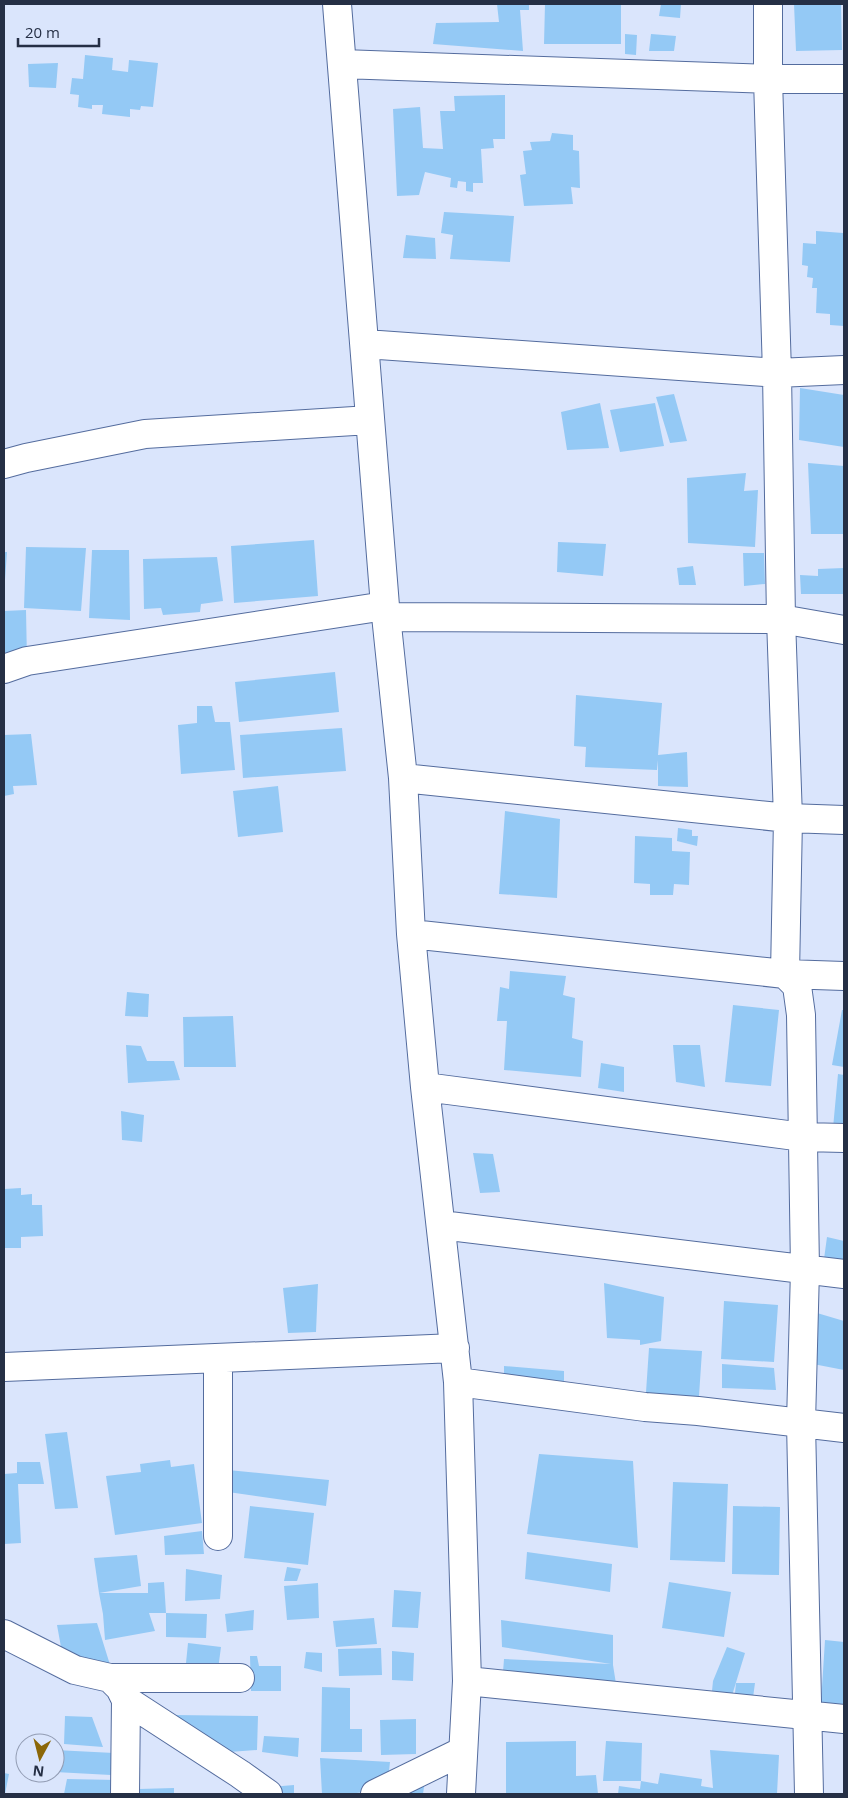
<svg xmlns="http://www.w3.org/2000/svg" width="848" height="1798" font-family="'Open Sans',sans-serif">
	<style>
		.building { fill: #94c9f5 }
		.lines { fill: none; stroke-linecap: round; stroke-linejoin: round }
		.minor-casing { stroke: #546c9e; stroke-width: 30 }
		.minor { stroke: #fff; stroke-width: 28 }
	</style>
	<rect width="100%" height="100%" fill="#dae5fc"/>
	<path class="building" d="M497 4H529V10H520L523 51 433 44 436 23 499 22Z
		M545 4H621V44H544Z
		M661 4H681L680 18 659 16Z
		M794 4H841L842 50 796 51Z
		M625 34 637 35 636 55 625 54Z
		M651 34 676 36 674 51H649Z
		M85 55 113 58 112 70 128 72 129 60 158 63 153 107 141 106 140 110 130 109V117L102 114 103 105H92V109L78 107 79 95 70 94 72 78 83 79Z
		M58 63 56 88 29 87 28 64Z
		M505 95V139H493L494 148 481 149 483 183H473V192L466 191V182L458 181 457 188 450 187 451 178 425 172 419 195 397 196 393 109 420 107 423 148 443 149 440 111H455L454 96Z
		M552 133 573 135V150L579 151 580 188 571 187 573 204 524 206 520 175 526 174 523 151 532 150 530 142 550 141Z
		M444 212 514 216 510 262 450 259 453 235 441 233Z
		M816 231 843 233 844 244V326L830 325V314L816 313 817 288H812L813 278 807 277 808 266 802 265 803 243 816 244Z
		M406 235 435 238 436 259 403 258Z
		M800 388 844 395V447L799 440Z
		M674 394 687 441 670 443 656 397Z
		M600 403 609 448 567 450 561 412Z
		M655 403 664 446 620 452 610 410Z
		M808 463 844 466V534H811Z
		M746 473 744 491 758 490 755 547 688 543 687 478Z
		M314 540 318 596 234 603 231 546Z
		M558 542 606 544 603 576 557 572Z
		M26 547 86 548 81 611 24 608Z
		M92 550H129L130 620 89 618Z
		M4 552H7L5 580H4Z
		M743 553H764L765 584 744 586Z
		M217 557 223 601 201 604 200 612 163 615 161 608 144 609 143 559Z
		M693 566 696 585H679L677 568Z
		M844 568V594H801L800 575 818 576V569Z
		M26 610 27 661 4 662V611Z
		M335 672 339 712 239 722 235 682Z
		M576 695 662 703 658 755 687 752 688 787 658 786V760L657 770 585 767 586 747 574 746Z
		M197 706H212L215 722H230L235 770 181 774 178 725 197 723Z
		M342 728 346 771 243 778 240 735Z
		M31 734 37 785 13 786 14 794 4 796V735Z
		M278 786 283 832 238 837 233 791Z
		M505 811 560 819 557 898 499 894Z
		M678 828 692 830V836H698L697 846 677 841Z
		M635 836 672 838V851L690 852 689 885 674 884 673 895H650V884L634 883Z
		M510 971 566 976 563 995 575 998 572 1038 583 1041 581 1077 504 1070 507 1021H497L500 987 509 989Z
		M127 992 149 994 148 1017 125 1016Z
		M733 1005 779 1010 771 1086 725 1082Z
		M842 1010H844V1067L832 1065Z
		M233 1016 236 1067H184L183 1017Z
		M126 1045 141 1046 147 1061H174L180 1080 128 1083Z
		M673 1045H700L705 1087 676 1082Z
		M601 1063 624 1067V1092L598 1088Z
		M838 1074 844 1075V1129L833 1128Z
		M121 1111 144 1115 142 1142 122 1140Z
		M473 1153 493 1154 500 1192 480 1193Z
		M21 1188V1195L32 1194V1205H42L43 1236 21 1237V1248H4V1189Z
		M827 1237 844 1241V1286L821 1281Z
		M604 1283 664 1297 661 1341 640 1345V1340L607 1338Z
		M318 1284 316 1332 288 1333 283 1288Z
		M724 1301 778 1305 774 1362 721 1359Z
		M817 1313 844 1321V1370L808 1363Z
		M649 1348 702 1351 698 1411 645 1407Z
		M722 1364 774 1368 776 1390 722 1388Z
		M504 1366 564 1371V1389H504Z
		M67 1432 78 1508 55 1509 45 1434Z
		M539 1454 633 1461 638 1548 527 1534Z
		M170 1460 171 1467 194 1464 202 1523 115 1535 106 1476 141 1472 140 1464Z
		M17 1462H40L44 1484H18L21 1543 4 1544V1474L17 1473Z
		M228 1470 329 1480 326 1506 228 1492Z
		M673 1482 728 1484 725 1562 670 1560Z
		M250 1506 314 1513 308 1565 244 1558Z
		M733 1506 780 1507 779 1575 732 1574Z
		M202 1531 204 1554 165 1555 164 1536Z
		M527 1552 612 1564 610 1592 525 1579Z
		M137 1555 141 1586 99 1593H148V1583L164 1582 166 1613H149L155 1631 105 1640 103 1614 99 1593 94 1558Z
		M287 1567 301 1569 297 1581H284Z
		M186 1569 222 1575 220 1599 185 1601Z
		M669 1582 731 1592 724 1637 662 1628Z
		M318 1583 319 1618 287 1620 284 1586Z
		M394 1590 421 1592 418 1628 392 1627Z
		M254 1610 253 1630 227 1632 225 1614Z
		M166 1613 207 1614 206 1638 166 1637Z
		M374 1618 377 1644 336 1647 333 1621Z
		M501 1620 613 1635V1665L617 1690 502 1685 504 1659 611 1664 502 1647Z
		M97 1623 111 1668 63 1658 57 1625Z
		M825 1640 844 1642V1704L821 1703Z
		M188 1643 221 1647 217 1677 185 1673Z
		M727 1647 745 1653 730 1702 711 1701 713 1681Z
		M381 1648 382 1675 339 1676 338 1649Z
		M392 1651 414 1653 413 1681 392 1680Z
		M306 1652 322 1653V1672L304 1668Z
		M250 1656H257L259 1666H281V1691H251Z
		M736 1683H755L752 1705 734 1703Z
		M322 1687 350 1688V1729H362V1752H321Z
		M173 1715 258 1716 257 1750 216 1753Z
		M65 1716 92 1717 103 1747 64 1744Z
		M416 1719V1754L381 1755 380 1720Z
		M264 1736 299 1738 298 1757 262 1752Z
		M576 1741V1776L596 1775 598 1794H506V1742Z
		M606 1741 642 1743 641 1781H603Z
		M55 1750 114 1753 111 1775 55 1772Z
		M710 1750 779 1755 777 1794H618L619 1786 640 1789 641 1781 658 1784 660 1773 702 1779 701 1786 713 1788Z
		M320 1758 390 1762 387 1789 349 1794H322Z
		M4 1773 9 1774 5 1794H4Z
		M67 1779 117 1780 114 1794H64Z
		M294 1785V1794H259V1788Z
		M393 1785 424 1787 423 1794H392Z
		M174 1788V1794H139V1789Z"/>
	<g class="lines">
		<defs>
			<path id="minor" d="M337 4 385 606 403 778 411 934 425 1087 458 1382 467 1681 461 1794
				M768 4V79L777 373 781 619 788 818 785 974 797 986 801 1015 805 1269 801 1423 809 1794
				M342 64 768 79H844
				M365 344 777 373 844 370
				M4 464 26 458 145 434 370 420
				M387 617 781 619 844 630
				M4 669 27 661 385 606
				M403 778 788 818 844 820
				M411 934 785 974 844 976
				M425 1087 803 1137 844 1138
				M441 1225 844 1274
				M4 1367 455 1348
				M458 1382 645 1407 698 1411 844 1428
				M218 1536V1358
				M4 1634 75 1670 110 1678 120 1688 126 1700 125 1794
				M110 1678H240
				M467 1681 844 1719
				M126 1700 240 1774 268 1794
				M375 1794 463 1751"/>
		</defs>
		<use href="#minor" class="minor-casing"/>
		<use href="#minor" class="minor"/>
	</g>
	<rect width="848" height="1798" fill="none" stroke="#252f45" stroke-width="10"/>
	<g transform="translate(40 1758) rotate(187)"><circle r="24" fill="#dae5fc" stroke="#929cb3"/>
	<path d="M0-4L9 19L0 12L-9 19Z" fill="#8b6708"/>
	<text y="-8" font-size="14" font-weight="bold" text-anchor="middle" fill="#252f45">N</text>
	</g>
	<path d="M18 38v8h81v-8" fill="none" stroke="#252f45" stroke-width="2.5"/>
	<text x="25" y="38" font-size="15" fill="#252f45" stroke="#dae5fc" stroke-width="4" paint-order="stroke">20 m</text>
</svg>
